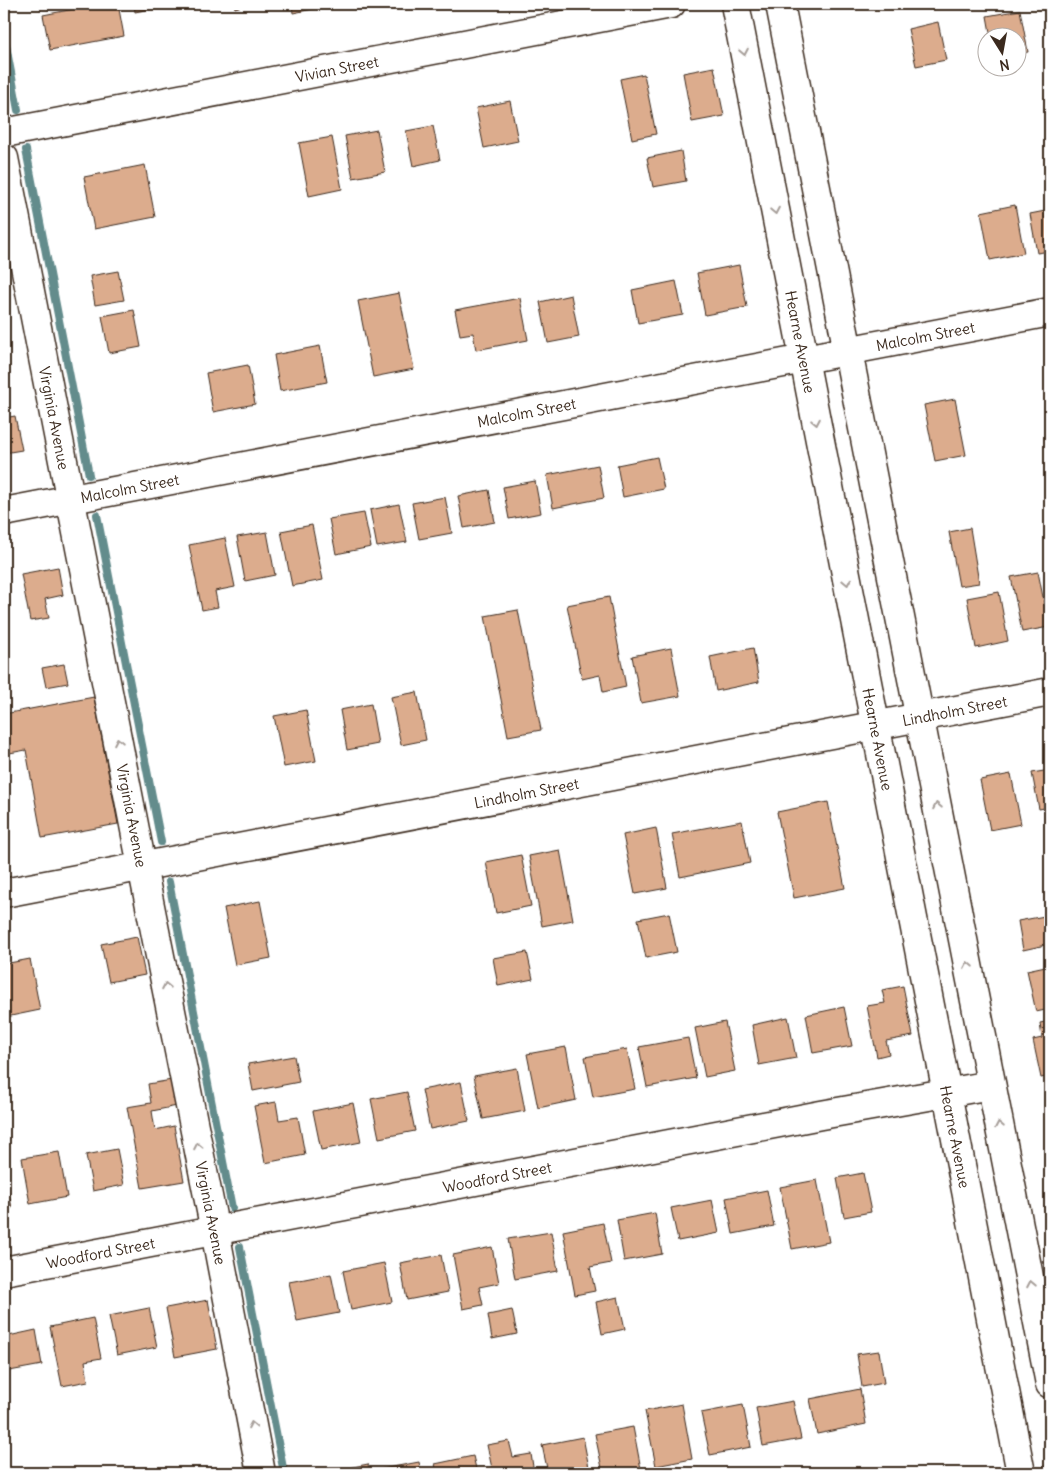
<svg xmlns="http://www.w3.org/2000/svg" width="1054" height="1477" font-family="Delius,sans-serif">
	<style>
		.lines { fill: none; stroke-linecap: round; stroke-linejoin: round }
		.stream { stroke: #638c8c; stroke-width: 8 }
		.building { fill: #dcac8d; stroke: #3b2a1e }
		.street-casing { stroke: #3b2a1e; stroke-width: 31 }
		.primary-casing { stroke: #3b2a1e; stroke-width: 31 }
		.street { stroke: #fff; stroke-width: 28 }
		.primary { stroke: #fff; stroke-width: 28 }
		.rail-casing { stroke: #3b2a1e; stroke-width: 5.5 }
		.rail { stroke: #fff; stroke-width: 4; stroke-dasharray: 11; stroke-linecap: butt }
		.oneway { stroke: #a79f9a }
		.labels { text-anchor: middle; dominant-baseline: central; stroke-width: 4; stroke-linejoin: round; paint-order: stroke }
		.street-label { font-size: 15px; fill: #3b2a1e; stroke: #fff }
	</style>
	<rect width="100%" height="100%" fill="#fff"/>
	<filter id="ink" filterUnits="userSpaceOnUse"><feTurbulence type="fractalNoise" baseFrequency=".02" numOctaves="2"/><feDisplacementMap in="SourceGraphic" scale="10" xChannelSelector="R" yChannelSelector="G"/><feConvolveMatrix kernelMatrix="1 2 1 2 8 2 1 2 1" color-interpolation-filters="sRGB"/></filter>
	<g filter="url(#ink)">
		<g class="lines">
			<path class="stream" d="M4 35 18 110
				M26 150 89 475
				M97 515 161 842
				M169 882 232 1208
				M240 1247 284 1473"/>
		</g>
		<path class="building" d="M100 4H118L124 36 50 50 43 15Z
			M134 4H170V5L135 12Z
			M234 4H249L235 8Z
			M292 4H322L323 7 293 13Z
			M1020 10 1028 52 1016 54V38H991L987 16Z
			M938 22 946 60 916 66 908 29Z
			M714 67 724 116 692 122 683 73Z
			M644 74 656 134 632 139 620 79Z
			M510 101 518 141 484 148 476 108Z
			M433 126 440 160 413 166 406 131Z
			M377 130 385 172 353 178 345 136Z
			M332 137 342 189 309 196 299 143Z
			M681 151 686 181 653 187 647 158Z
			M145 165 155 217 94 229 84 177Z
			M1015 205 1024 253 990 260 981 212Z
			M1050 210V251L1037 253 1030 214Z
			M4 263 9 290 4 291Z
			M739 265 747 307 705 315 697 273Z
			M118 271 124 300 95 305 90 276Z
			M676 281 683 315 638 323 632 290Z
			M399 293 414 369 373 377 358 301Z
			M571 295 579 337 548 343 540 302Z
			M520 298 528 340 476 350 473 333 460 335 455 310Z
			M134 310 141 347 109 353 102 316Z
			M320 346 327 382 280 391 274 355Z
			M248 365 255 404 213 412 206 373Z
			M955 399 966 455 935 461 924 405Z
			M15 416 22 450 4 453V418Z
			M657 457 664 489 623 497 617 465Z
			M598 465 604 498 553 508 547 475Z
			M535 481 541 513 509 519 503 487Z
			M489 490 495 522 464 528 458 496Z
			M445 497 452 533 419 539 412 503Z
			M399 504 407 542 377 547 370 510Z
			M364 513 371 547 336 554 329 519Z
			M312 525 323 580 292 586 281 531Z
			M970 528 979 583 959 586 949 532Z
			M267 532 275 575 245 581 237 537Z
			M225 538 235 587 215 591 218 607 202 610 189 545Z
			M58 567 63 595 45 599 49 618 30 621 21 574Z
			M1038 572 1049 627 1022 632 1011 577Z
			M999 592 1008 641 976 648 967 598Z
			M609 597 626 687 603 692 600 675 582 679 567 605Z
			M518 610 541 730 508 736 485 616Z
			M671 648 680 696 641 703 632 656Z
			M753 648 759 682 716 691 710 657Z
			M64 664 68 683 46 687 42 668Z
			M417 692 426 740 401 745 391 697Z
			M94 697 118 824 42 838 26 750 4 754V714Z
			M371 704 378 744 347 750 340 710Z
			M306 710 316 761 284 767 274 716Z
			M1050 770V807L1039 809 1032 773Z
			M1011 774 1021 824 990 830 980 780Z
			M828 802 845 888 794 898 777 812Z
			M742 821 750 863 680 877 672 834Z
			M656 828 667 888 635 894 623 835Z
			M560 850 573 920 542 926 529 856Z
			M521 855 531 906 496 913 486 862Z
			M260 901 271 958 235 965 224 908Z
			M669 913 677 952 646 958 638 919Z
			M1050 915V944L1023 950 1018 921Z
			M137 937 145 975 109 982 101 944Z
			M527 952 533 979 498 986 493 958Z
			M30 959 40 1010 6 1017 4 1004V964Z
			M1050 965V1009L1036 1012 1027 970Z
			M903 986 913 1036 886 1041 889 1054 877 1057 867 1006 885 1003 882 990Z
			M844 1007 852 1046 813 1053 806 1015Z
			M788 1017 796 1058 759 1065 752 1025Z
			M1050 1021V1076L1041 1078 1033 1040 1042 1038 1040 1023Z
			M725 1022 735 1071 705 1077 695 1028Z
			M688 1038 696 1078 647 1087 639 1047Z
			M566 1047 576 1100 538 1108 527 1054Z
			M627 1049 635 1089 593 1097 585 1057Z
			M294 1056 299 1082 253 1091 248 1064Z
			M517 1068 525 1111 483 1119 474 1076Z
			M172 1080 177 1106 152 1111 155 1130 174 1126 184 1181 142 1188 127 1107 151 1103 148 1084Z
			M461 1082 469 1121 430 1129 422 1090Z
			M407 1092 415 1131 379 1138 371 1099Z
			M276 1102 279 1120 298 1117 305 1155 265 1163 254 1106Z
			M353 1103 361 1142 321 1150 313 1111Z
			M1047 1104H1050V1122Z
			M117 1149 124 1185 93 1191 86 1155Z
			M59 1152 67 1197 30 1204 22 1158Z
			M4 1170 12 1208 4 1210Z
			M863 1173 871 1212 844 1217 837 1178Z
			M817 1180 829 1242 792 1249 780 1187Z
			M767 1190 774 1226 733 1234 726 1198Z
			M712 1200 719 1233 678 1241 671 1208Z
			M655 1213 662 1254 624 1261 617 1220Z
			M603 1223 611 1263 590 1267 595 1291 575 1295 563 1231Z
			M551 1232 558 1271 515 1279 508 1239Z
			M492 1247 499 1283 479 1287 483 1305 463 1309 453 1255Z
			M441 1255 448 1292 407 1300 400 1263Z
			M384 1263 392 1302 351 1310 343 1271Z
			M331 1274 339 1313 297 1321 289 1282Z
			M618 1297 625 1329 602 1334 596 1302Z
			M208 1300 217 1349 175 1357 166 1308Z
			M149 1308 157 1347 117 1355 109 1316Z
			M512 1310 517 1334 492 1339 488 1315Z
			M93 1318 101 1358 85 1361 88 1381 62 1386 50 1327Z
			M36 1330 42 1365 4 1372V1337Z
			M879 1351 884 1383 862 1387 857 1354Z
			M860 1389 866 1424 817 1434 810 1399Z
			M793 1401 801 1439 763 1446 756 1408Z
			M682 1404 692 1459 656 1466 645 1411Z
			M743 1405 751 1447 710 1455 701 1413Z
			M633 1427 641 1469 620 1473H603L595 1434Z
			M583 1437 590 1473H548L542 1445Z
			M509 1441 513 1457 531 1454 534 1473H493L487 1445Z
			M473 1456 477 1473H437L435 1464Z
			M419 1462 421 1473H382V1469Z
			M368 1464 370 1473H334L333 1471Z"/>
		<g class="lines">
			<defs>
				<g id="street">
					<path id="s1" d="M4 133 671 4"/>
					<path id="s2" d="M4 158 142 866 215 1231 261 1473"/>
					<path id="s3" d="M4 512 1050 312"/>
					<path id="s4" d="M4 893 1050 692"/>
					<path id="s5" d="M4 1271 821 1115 991 1085"/>
				</g>
				<g id="primary">
					<path id="s6" d="M735 4 1021 1473"/>
					<path d="M780 4 1050 1384"/>
				</g>
			</defs>
			<use href="#street" class="street-casing"/>
			<use href="#primary" class="primary-casing"/>
			<use href="#street" class="street"/>
			<use href="#primary" class="primary"/>
			<defs>
				<path id="rail" d="M1044 1473 1050 1462"/>
			</defs>
			<use href="#rail" class="rail-casing"/>
			<use href="#rail" class="rail"/>
		</g>
		<defs><path id="oneway-chevron" d="M-2-3.5L2.5 0L-2 3.5" fill="none" stroke-width="1.6" stroke-linecap="round" stroke-linejoin="round" transform="scale(1.25)"/></defs>
		<g class="oneway">
			<use href="#oneway-chevron" transform="translate(744 52) rotate(79)"/>
			<use href="#oneway-chevron" transform="translate(775 211) rotate(79)"/>
			<use href="#oneway-chevron" transform="translate(816 422) rotate(79)"/>
			<use href="#oneway-chevron" transform="translate(847 582) rotate(79)"/>
			<use href="#oneway-chevron" transform="translate(118 741) rotate(-101)"/>
			<use href="#oneway-chevron" transform="translate(937 806) rotate(-101)"/>
			<use href="#oneway-chevron" transform="translate(968 965) rotate(-101)"/>
			<use href="#oneway-chevron" transform="translate(166 986) rotate(-101)"/>
			<use href="#oneway-chevron" transform="translate(999 1125) rotate(-101)"/>
			<use href="#oneway-chevron" transform="translate(198 1146) rotate(-101)"/>
			<use href="#oneway-chevron" transform="translate(1031 1284) rotate(-101)"/>
			<use href="#oneway-chevron" transform="translate(252 1425) rotate(-101)"/>
		</g>
	</g>
	<g class="labels">
		<g class="street-label">
			<text stroke="none"><textPath href="#s1" startOffset="339">Vivian Street</textPath></text>
			<text stroke="none"><textPath href="#s3" startOffset="938">Malcolm Street</textPath></text>
			<text stroke="none"><textPath href="#s6" startOffset="344">Hearne Avenue</textPath></text>
			<text stroke="none"><textPath href="#s3" startOffset="532">Malcolm Street</textPath></text>
			<text stroke="none"><textPath href="#s2" startOffset="265">Virginia Avenue</textPath></text>
			<text stroke="none"><textPath href="#s3" startOffset="128">Malcolm Street</textPath></text>
			<text stroke="none"><textPath href="#s4" startOffset="968">Lindholm Street</textPath></text>
			<text stroke="none"><textPath href="#s6" startOffset="749">Hearne Avenue</textPath></text>
			<text stroke="none"><textPath href="#s4" startOffset="532">Lindholm Street</textPath></text>
			<text stroke="none"><textPath href="#s2" startOffset="670">Virginia Avenue</textPath></text>
			<text stroke="none"><textPath href="#s6" startOffset="1154">Hearne Avenue</textPath></text>
			<text stroke="none"><textPath href="#s5" startOffset="502">Woodford Street</textPath></text>
			<text stroke="none"><textPath href="#s2" startOffset="1075">Virginia Avenue</textPath></text>
			<text stroke="none"><textPath href="#s5" startOffset="98">Woodford Street</textPath></text>
		</g>
	</g>
	<rect width="1054" height="1477" fill="none" stroke="#fff" stroke-width="20"/>
	<rect x="10" y="10" width="1034" height="1457" fill="none" stroke="#3b2a1e" stroke-width="2" filter="url(#ink)"/>
	<g transform="translate(1002 52) rotate(169)"><circle r="24" fill="#ffffff" stroke="#b1aaa5"/>
	<path d="M0-4L9 19L0 12L-9 19Z" fill="#3b2a1e"/>
	<text y="-8" font-size="14" font-weight="bold" text-anchor="middle" fill="#3b2a1e">N</text>
	</g>
</svg>
